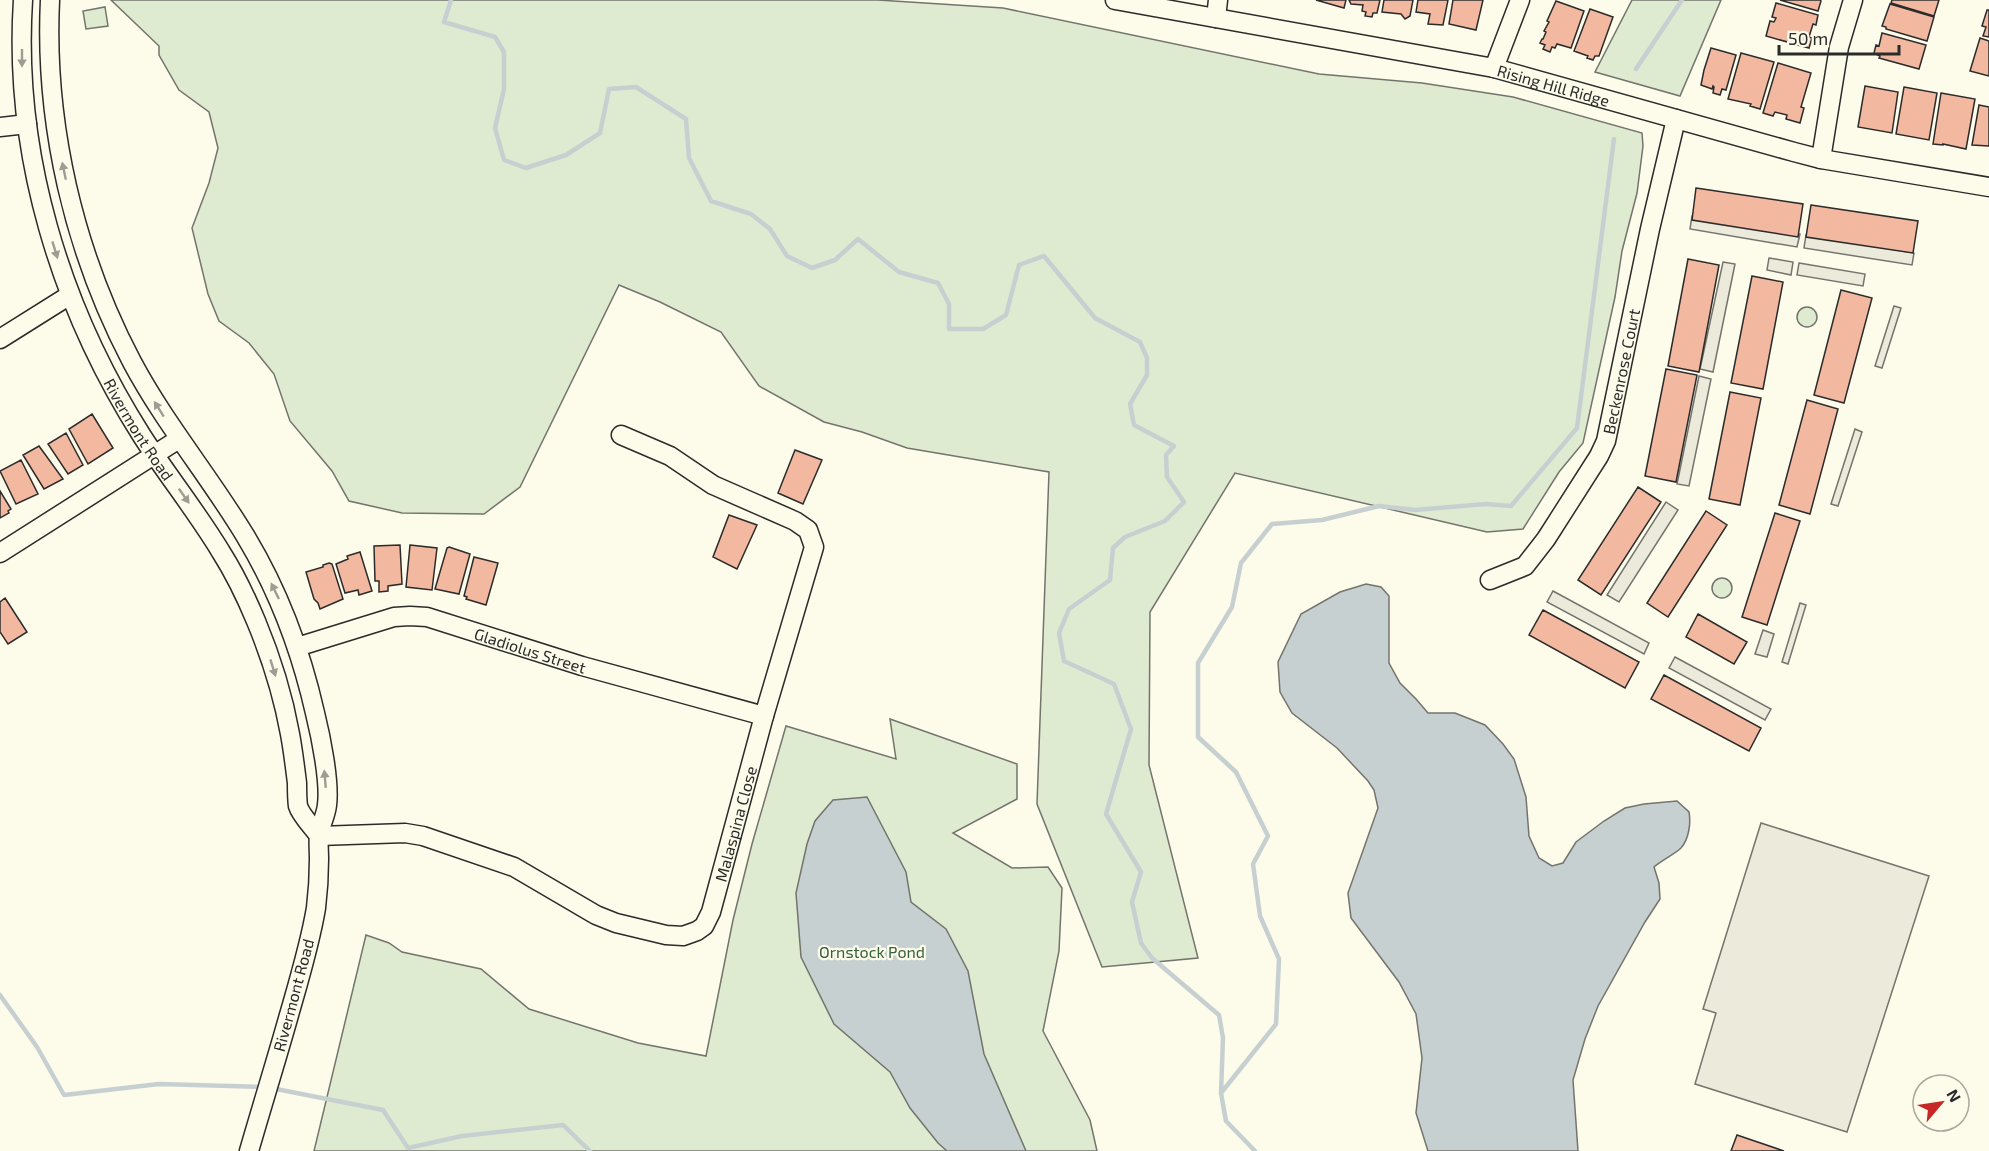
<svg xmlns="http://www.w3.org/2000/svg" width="1989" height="1151" font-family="'Exo 2',sans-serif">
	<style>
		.green { fill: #deebd1; stroke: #74746e; stroke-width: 1.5 }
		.parking { fill: #eceadb; stroke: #74746e; stroke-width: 1.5 }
		.water { fill: #c7d0d0; stroke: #74746e; stroke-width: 1.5 }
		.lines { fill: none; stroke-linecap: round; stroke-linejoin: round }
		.stream { stroke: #c7d0d0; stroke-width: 4.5 }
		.building { fill: #f2b8a0; stroke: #2b2b2b; stroke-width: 1.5 }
		.minor-casing { stroke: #2b2b2b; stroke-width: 21 }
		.minor { stroke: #fdfbea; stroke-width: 18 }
		.oneway { fill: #9e9d94 }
		.labels { text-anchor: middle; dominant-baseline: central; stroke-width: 4.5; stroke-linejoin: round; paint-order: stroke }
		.street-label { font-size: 16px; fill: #2b2b2b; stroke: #fdfbea }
		.park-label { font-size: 16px; fill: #34623c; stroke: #fdfbea }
	</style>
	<rect width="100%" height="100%" fill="#fdfbea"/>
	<path class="green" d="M111 0H878L1003 8 1319 74 1422 83 1513 97 1642 133 1643 146 1637 193 1622 251 1615 297 1583 443 1559 472 1523 529 1487 532 1235 473 1150 612 1149 765 1198 958 1102 967 1037 804 1049 472 907 448 862 432 824 422 759 386 721 332 660 302 619 285 520 487 484 514 402 513 349 501 332 471 290 421 274 374 249 343 219 321 208 294 192 228 209 183 218 148 209 112 179 90 159 55V46Z
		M1632 0H1721L1680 96 1595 72Z
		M105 7 108 26 86 29 83 11Z
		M1797 317a10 10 0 1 1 20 0a10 10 0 1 1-20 0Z
		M1712 588a10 10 0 1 1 20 0a10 10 0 1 1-20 0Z
		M890 719 1017 764V799L953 833 1012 868 1048 867 1062 888 1059 951 1043 1031 1090 1120 1097 1151H314L366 935 389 943 402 952 481 969 529 1009 638 1043 706 1056 733 920 752 844 786 726 896 759Z"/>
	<path class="parking" d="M1692 216 1800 234 1797 247 1690 229Z
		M1806 235 1914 253 1912 265 1804 248Z
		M1769 258 1793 262 1791 275 1767 270Z
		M1723 262 1735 264 1713 372 1700 369Z
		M1799 263 1865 274 1863 286 1797 275Z
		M1894 306 1901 308 1882 368 1875 366Z
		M1699 376 1711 379 1689 486 1677 484Z
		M1855 429 1862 432 1838 506 1831 504Z
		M1666 502 1678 510 1619 602 1607 595Z
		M1553 591 1649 643 1644 654 1547 602Z
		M1800 603 1806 605 1788 664 1782 662Z
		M1763 630 1774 634 1767 657 1755 654Z
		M1675 657 1771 709 1765 720 1669 668Z
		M1761 823 1929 876 1847 1132 1695 1084 1716 1013 1703 1009Z"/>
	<path class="water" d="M1366 584 1381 587 1389 596V663L1400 683 1416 699 1428 713H1455L1485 725 1503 744 1514 759 1526 797 1529 836 1539 858 1552 866 1563 863 1576 842 1604 821 1625 808 1644 804 1677 801 1689 812C1691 823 1689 839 1681 848 1675 854 1662 860 1654 867L1659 883 1660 899 1645 922 1598 1006 1585 1039 1573 1080 1578 1151H1428L1416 1113 1422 1058 1416 1014 1399 982 1351 918 1348 893 1378 808 1374 790 1368 781 1337 748 1292 713 1280 692 1278 662 1301 614 1340 592Z
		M867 797 906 872 911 902 946 929 968 971 984 1054 1026 1151H947L938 1143 910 1108 890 1072 834 1024 801 957 796 893 807 844 815 821 833 800Z"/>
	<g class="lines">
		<path class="stream" d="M451 0 444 22 495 37 504 52V89L495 128 504 160 526 168 566 155 600 133 609 89 636 87 686 119 689 158 711 201 751 214 770 229 787 256 812 268 835 260 858 239 899 272 938 283 949 304V329H983L1006 315 1019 265 1044 256 1095 318 1140 342 1147 358V375L1130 404 1134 425 1174 446 1166 455 1167 477 1184 502 1165 521 1125 537 1113 548 1110 580 1069 609 1059 633 1064 661 1114 684 1131 729 1106 814 1141 872 1132 902 1141 943 1152 958 1219 1015 1223 1038 1221 1093 1226 1121 1255 1151
			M1636 69 1682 0
			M0 995 37 1047 64 1095 159 1084 262 1087
			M271 1088 383 1110 408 1148 462 1136 563 1125 590 1151
			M1221 1093 1276 1024 1279 959 1260 916 1253 864 1268 836 1236 772 1198 737V663L1232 607 1241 563 1272 524 1322 520 1379 506 1415 510 1486 504 1511 506 1577 428 1614 139"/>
	</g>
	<path class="building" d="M1316 0H1346L1344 8Z
		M1349 0H1380L1377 13H1373L1372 17 1365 16 1366 12 1362 11 1363 5 1351 4Z
		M1384 0H1413L1410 16 1405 19 1401 14 1382 12Z
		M1418 0H1448L1443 25 1428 24 1430 14 1416 12Z
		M1453 0H1483L1476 30 1449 24Z
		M1780 0H1820L1821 1 1818 11Z
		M1892 0H1939L1934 16 1891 3Z
		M1556 1 1584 11 1571 48 1557 44 1555 48 1552 47 1550 52 1543 49 1545 45 1540 43 1542 39H1543L1546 32 1544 31 1549 22 1547 21Z
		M1776 3 1818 15 1816 25 1813 24 1809 37 1812 38 1809 48 1766 36 1770 21 1774 22 1776 18 1772 17Z
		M1890 4 1934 17 1927 41 1886 29V27L1882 26Z
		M1590 9 1613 17 1599 56H1595L1593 60 1587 58 1588 56 1574 51Z
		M1987 10H1989V37L1983 36 1986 27 1982 26Z
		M1882 33 1926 45 1919 69 1879 58 1880 56 1874 53 1876 45 1879 46Z
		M1980 38 1989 41V76L1970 71Z
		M1711 48 1736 55 1726 90 1722 89 1720 95 1713 93 1714 87 1713 86 1712 89 1701 85 1704 70Z
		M1741 53 1774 62 1760 109 1750 106 1751 104 1728 99Z
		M1778 63 1811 73 1801 107 1804 108 1800 123 1786 119 1787 115 1775 112 1773 116 1763 113Z
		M1865 86 1898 92 1892 133 1858 127Z
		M1904 87 1937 93 1929 140 1896 134Z
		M1941 93 1975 99 1966 149 1943 144V145L1933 144Z
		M1979 105 1989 107V146L1972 145Z
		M1696 188 1803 204 1798 237 1692 220Z
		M1811 205 1918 221 1913 253 1806 237Z
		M1688 259 1719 265 1699 372 1668 366Z
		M1752 276 1783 282 1763 389 1731 383Z
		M1841 290 1872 298 1844 403 1814 395Z
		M1666 369 1697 375 1676 482 1645 476Z
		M1730 392 1761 398 1740 505 1709 499Z
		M1807 400 1838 409 1810 514 1779 505Z
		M92 414 113 448 88 464 69 429Z
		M66 433 83 465 68 474 48 444Z
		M39 446 63 479 44 489 23 455Z
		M795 450 822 460 803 504 778 493Z
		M21 460 38 494 16 504 0 471Z
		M1638 487 1661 502 1601 595 1578 580Z
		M0 491 11 509 8 511 9 513 0 518Z
		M1706 511 1727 525 1668 617 1647 603Z
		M1775 513 1800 521 1767 625 1742 617Z
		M729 515 757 525 737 569 713 557Z
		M400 545 402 584 388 586V591L379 592V581H375L374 546Z
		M410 545 437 548 432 590 406 587Z
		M449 547 470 554 459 594 435 589 447 548Z
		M360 552 372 591 359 595 358 590 345 593 336 564 348 559 347 556Z
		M474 557 498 563 486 605 466 599 467 597 464 596Z
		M329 563 332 564 343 599 320 609 318 603 314 599 306 572 323 567V565Z
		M5 598 27 632 8 644 0 632V602Z
		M1543 610 1639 662 1625 688 1529 635Z
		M1698 614 1747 642 1734 664 1686 637Z
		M1664 675 1761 728 1749 751 1651 699Z
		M1737 1135 1784 1151H1731Z"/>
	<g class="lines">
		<defs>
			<g id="minor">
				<path id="s1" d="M23 0C13 153 60 307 142 436 167 475 197 512 221 552 235 574 246 597 256 621 271 657 283 695 290 734 293 750 295 767 297 783 297 791 297 799 298 806 301 816 313 827 319 836"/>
				<path d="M50 0C44 124 74 252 132 362 165 424 210 477 246 537 279 592 301 651 315 713 321 737 330 782 327 805 326 815 321 824 319 834 318 842 319 851 319 859 319 875 318 892 316 908 310 944 299 980 289 1015 276 1061 262 1106 249 1151"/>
				<path id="s2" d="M1115 0 1494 68 1794 152 1821 159 1989 187"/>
				<path d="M1216 18 1218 0"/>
				<path d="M1494 68 1520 0"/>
				<path d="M0 127 27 124"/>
				<path d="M1821 159 1839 47 1853 0"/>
				<path d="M0 339 70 295"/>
				<path d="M0 553 179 439"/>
				<path id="s3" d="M1490 580 1525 566 1546 539 1599 456 1606 441 1650 229 1676 119"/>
				<path id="s4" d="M297 647 394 617 410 616 427 617 582 666 764 716"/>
				<path id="s5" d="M319 836 405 833 423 836 514 867 596 915 616 923 666 935 683 936 697 931 704 926 711 912 764 716 814 547 808 530 795 521 713 485 670 456 621 435"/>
			</g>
		</defs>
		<use href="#minor" class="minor-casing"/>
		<use href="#minor" class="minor"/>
	</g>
	<defs><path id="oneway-solid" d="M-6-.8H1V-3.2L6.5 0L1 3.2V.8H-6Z" transform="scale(1.5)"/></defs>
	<g class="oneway">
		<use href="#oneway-solid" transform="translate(22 58) rotate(90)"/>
		<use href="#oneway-solid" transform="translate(64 171) rotate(-102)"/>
		<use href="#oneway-solid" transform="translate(55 250) rotate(73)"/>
		<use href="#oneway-solid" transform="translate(159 409) rotate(-122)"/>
		<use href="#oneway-solid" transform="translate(184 496) rotate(55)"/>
		<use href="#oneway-solid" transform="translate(275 591) rotate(-116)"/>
		<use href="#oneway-solid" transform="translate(273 668) rotate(73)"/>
		<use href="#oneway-solid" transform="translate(325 779) rotate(-95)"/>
	</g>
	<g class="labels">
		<g class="street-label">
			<text stroke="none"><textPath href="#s2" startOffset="447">Rising Hill Ridge</textPath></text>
			<text stroke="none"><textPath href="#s3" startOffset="258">Beckenrose Court</textPath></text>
			<text stroke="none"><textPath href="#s1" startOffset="452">Rivermont Road</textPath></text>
			<text stroke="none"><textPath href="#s4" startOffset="243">Gladiolus Street</textPath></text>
			<text stroke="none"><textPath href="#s5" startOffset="516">Malaspina Close</textPath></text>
			<text transform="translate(293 995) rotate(-75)">Rivermont Road</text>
		</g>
		<g class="park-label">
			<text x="872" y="951">Ornstock Pond</text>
		</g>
	</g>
	<g transform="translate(1941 1103) rotate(61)"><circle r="28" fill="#fdfbea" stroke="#a9a89e" stroke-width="1.5"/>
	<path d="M0-4.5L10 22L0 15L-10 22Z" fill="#c62828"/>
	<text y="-9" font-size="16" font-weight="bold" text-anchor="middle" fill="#2b2b2b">N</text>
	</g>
	<path d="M1779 45v9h120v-9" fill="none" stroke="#2b2b2b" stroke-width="3"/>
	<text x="1788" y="45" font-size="18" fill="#2b2b2b" stroke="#fdfbea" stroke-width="4.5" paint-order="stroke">50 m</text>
</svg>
